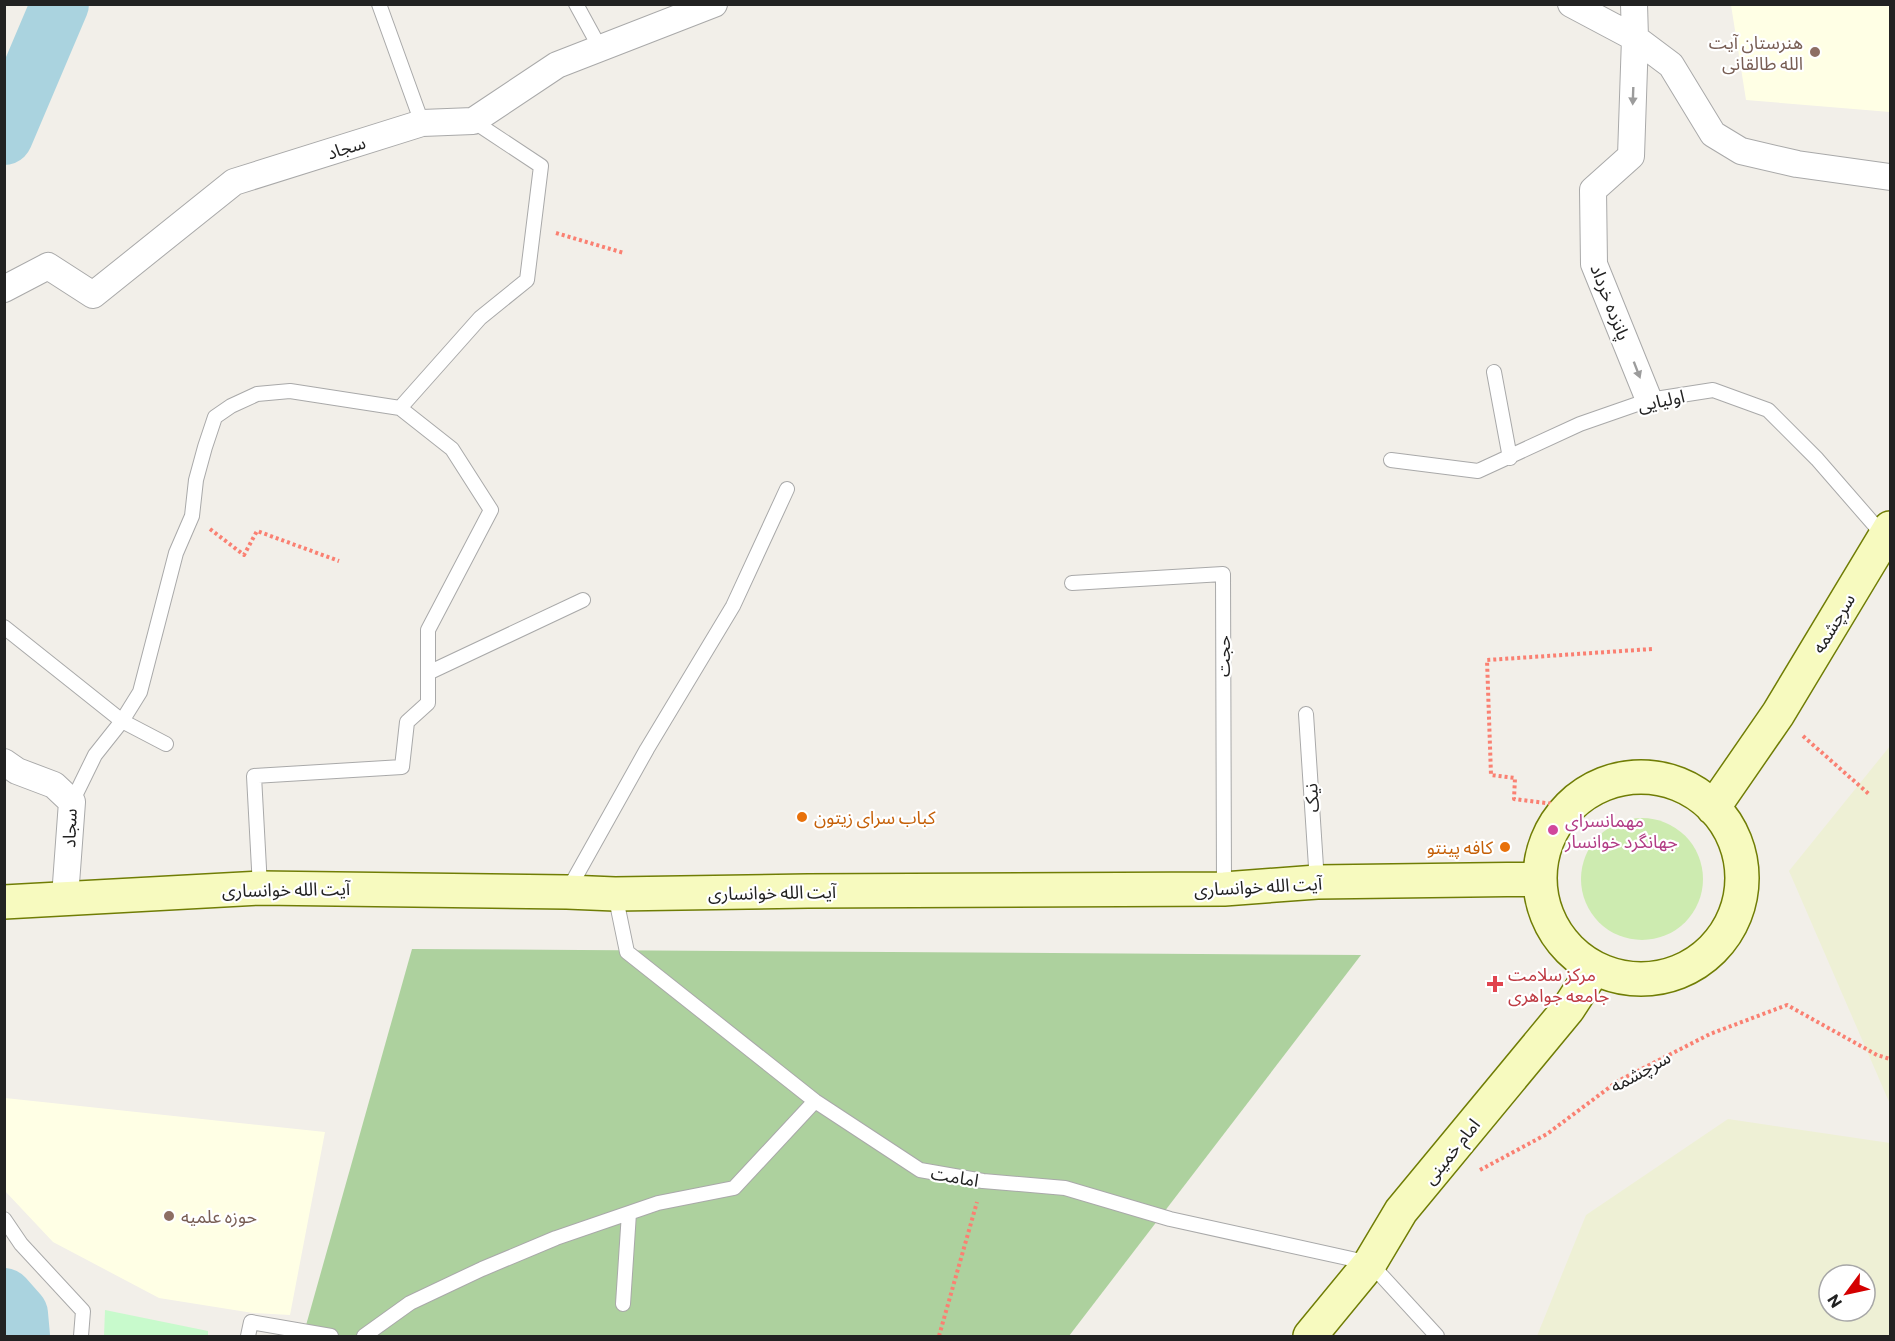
<svg xmlns="http://www.w3.org/2000/svg" width="1895" height="1341" font-family="Commissioner,'Noto Sans Arabic',sans-serif">
	<style>
		.education { fill: #ffffe5 }
		.farmland { fill: #eef0d5; fill-rule: evenodd }
		.grass { fill: #cdebb0 }
		.forest { fill: #add19e }
		.park { fill: #c8facc }
		.lines { fill: none; stroke-linecap: round; stroke-linejoin: round }
		.river { stroke: #aad3df; stroke-width: 58 }
		.service-casing { stroke: #a9a9a9; stroke-width: 16 }
		.minor-casing { stroke: #a9a9a9; stroke-width: 28 }
		.secondary-casing { stroke: #707d05; stroke-width: 36 }
		.path { stroke: #fa8072; stroke-width: 4; stroke-dasharray: 3 3; stroke-linecap: butt }
		.service { stroke: #fff; stroke-width: 14 }
		.minor { stroke: #fff; stroke-width: 26 }
		.secondary { stroke: #f7fabf; stroke-width: 33 }
		.oneway { fill: #9c9c9c }
		.education-dot { fill: #8d6e63; stroke: #fff; stroke-width: 2 }
		.food-dot { fill: #e8710a; stroke: #fff; stroke-width: 2 }
		.hotel-dot { fill: #d1479c; stroke: #fff; stroke-width: 2 }
		.health-dot { fill: #e0444e; stroke: #fff; stroke-width: 2 }
		.labels { text-anchor: middle; dominant-baseline: central; stroke-width: 4.5; stroke-linejoin: round; paint-order: stroke }
		.education-label { font-size: 18px; fill: #785e54; stroke: #fff; text-anchor: end }
		.street-label { font-size: 18px; fill: #222; stroke: #fff }
		.food-label { font-size: 18px; fill: #c56008; stroke: #fff; text-anchor: start }
		.hotel-label { font-size: 18px; fill: #b23c85; stroke: #fff; text-anchor: start }
		.health-label { font-size: 18px; fill: #be3a42; stroke: #fff; text-anchor: start }
	</style>
	<rect width="100%" height="100%" fill="#f2efe9"/>
	<path class="education" d="M1731 5H1890V112L1746 100Z
		M5 1098 325 1132 290 1315 253 1313 159 1298 53 1242 5 1191Z"/>
	<path class="farmland" d="M1890 746V1104L1789 871Z
		M1728 1119 1890 1143V1336H1537L1586 1215ZM1829 1275H1865V1311H1829Z"/>
	<path class="grass" d="M1581 879a61 61 0 1 1 122 0a61 61 0 1 1-122 0Z"/>
	<path class="forest" d="M412 949 1361 955 1069 1336H303Z"/>
	<path class="park" d="M105 1310 208 1331V1336H104Z"/>
	<g class="lines">
		<path class="river" d="M4 136 60 4
			M4 1297 19 1314 21 1336"/>
		<defs>
			<path id="service" d="M379 4 422 123
				M576 4 600 48
				M1494 372 1510 458
				M400 408 480 318 527 280 541 166 473 121
				M1391 460 1478 471 1580 424 1649 400 1713 390 1768 410 1817 459 1884 536
				M1072 583 1223 574 1224 889
				M4 627 122 721 166 744
				M428 673 583 600
				M1306 714 1317 882
				M72 802 95 755 122 721 140 692 176 553 192 516 196 480 205 447 215 417 231 406 257 394 290 391 400 408 452 449 491 510 428 630V703L407 722 402 767 254 776 260 887
				M567 892 647 749 733 606 787 489
				M615 894 627 952 815 1101 920 1170 983 1181 1065 1188 1170 1219 1370 1263 1437 1336
				M4 1219 21 1244 83 1311 81 1336
				M623 1304 629 1213
				M248 1336 251 1322 331 1336
				M364 1336 410 1303 482 1269 556 1238 658 1203 734 1188 815 1101"/>
			<path id="minor" d="M1571 4 1635 38 1671 65 1713 134 1741 151 1797 164 1890 177
				M1634 4 1635 38 1631 156 1593 190 1594 264 1649 400
				M4 289 48 266 93 295 234 182 422 123 473 121 557 65 714 4
				M4 762 17 771 54 785 72 802 65 897"/>
			<path id="secondary" d="M1540 878a101 101 0 1 1 202 0a101 101 0 1 1-202 0Z
				M1713 808 1778 714 1890 528
				M4 902 260 888 567 892 615 894 808 891 1224 889 1317 882 1539 879
				M1310 1336 1370 1263 1401 1211 1568 1009 1594 969"/>
		</defs>
		<use href="#service" class="service-casing"/>
		<use href="#minor" class="minor-casing"/>
		<use href="#secondary" class="secondary-casing"/>
		<path class="path" d="M556 233 624 253
			M210 529 244 555 257 531 339 561
			M1803 736 1870 795
			M1569 806 1514 799 1515 778 1491 775 1487 660 1652 649
			M1480 1170 1547 1134 1618 1081 1710 1034 1787 1005 1877 1055 1890 1059
			M939 1336 977 1202"/>
		<use href="#service" class="service"/>
		<use href="#minor" class="minor"/>
		<use href="#secondary" class="secondary"/>
	</g>
	<defs><path id="oneway-solid" d="M-6-.8H1V-3.2L6.5 0L1 3.2V.8H-6Z" transform="scale(1.5)"/></defs>
	<g class="oneway">
		<use href="#oneway-solid" transform="translate(1633 96) rotate(92)"/>
		<use href="#oneway-solid" transform="translate(1637 370) rotate(69)"/>
	</g>
	<g class="education-dot">
		<circle cx="1815" cy="52" r="6"/>
		<circle cx="169" cy="1216" r="6"/>
	</g>
	<g class="food-dot">
		<circle cx="802" cy="817" r="6"/>
		<circle cx="1505" cy="847" r="6"/>
	</g>
	<circle class="hotel-dot" cx="1553" cy="830" r="6"/>
	<path class="health-dot" d="M1492 975h6v6h6v6h-6v6h-6v-6h-6v-6h6z"/>
	<g class="labels">
		<g class="education-label">
			<text x="1803" y="42">هنرستان آیت<tspan x="1803" dy="21">الله طالقانی</tspan></text>
			<text x="181" y="1216" text-anchor="start">حوزه علمیه</text>
		</g>
		<g class="street-label">
			<text transform="translate(346 147) rotate(-18)">سجاد</text>
			<text transform="translate(1611 302) rotate(69)">پانزده خرداد</text>
			<text transform="translate(1661 400) rotate(-12)">اولیایی</text>
			<text transform="translate(1833 623) rotate(-59)">سرچشمه</text>
			<text transform="translate(1223 656) rotate(-90)">حجت</text>
			<text transform="translate(1311 798) rotate(-94)">نیک</text>
			<text transform="translate(69 828) rotate(-88)">سجاد</text>
			<text transform="translate(1258 886) rotate(-3)">آیت الله خوانساری</text>
			<text transform="translate(286 889) rotate(-1)">آیت الله خوانساری</text>
			<text transform="translate(772 892) rotate(-1)">آیت الله خوانساری</text>
			<text transform="translate(1640 1071) rotate(-29)">سرچشمه</text>
			<text transform="translate(1451 1151) rotate(-51)">امام خمینی</text>
			<text transform="translate(955 1176) rotate(10)">امامت</text>
		</g>
		<g class="food-label">
			<text x="814" y="817">کباب سرای زیتون</text>
			<text x="1493" y="847" text-anchor="end">کافه پینتو</text>
		</g>
		<g class="hotel-label">
			<text x="1565" y="820">مهمانسرای<tspan x="1565" dy="21">جهانگرد خوانسار</tspan></text>
		</g>
		<g class="health-label">
			<text x="1508" y="974">مرکز سلامت<tspan x="1508" dy="21">جامعه جواهری</tspan></text>
		</g>
	</g>
	<rect width="1895" height="1341" fill="none" stroke="#222222" stroke-width="12"/>
	<g transform="translate(1847 1293) rotate(237)"><circle r="28" fill="#ffffff" stroke="#a7a7a7" stroke-width="1.5"/>
	<path d="M0-4.5L10 22L0 15L-10 22Z" fill="#d40000"/>
	<text y="-9" font-size="16" font-weight="bold" text-anchor="middle" fill="#222222">N</text>
	</g>
</svg>
